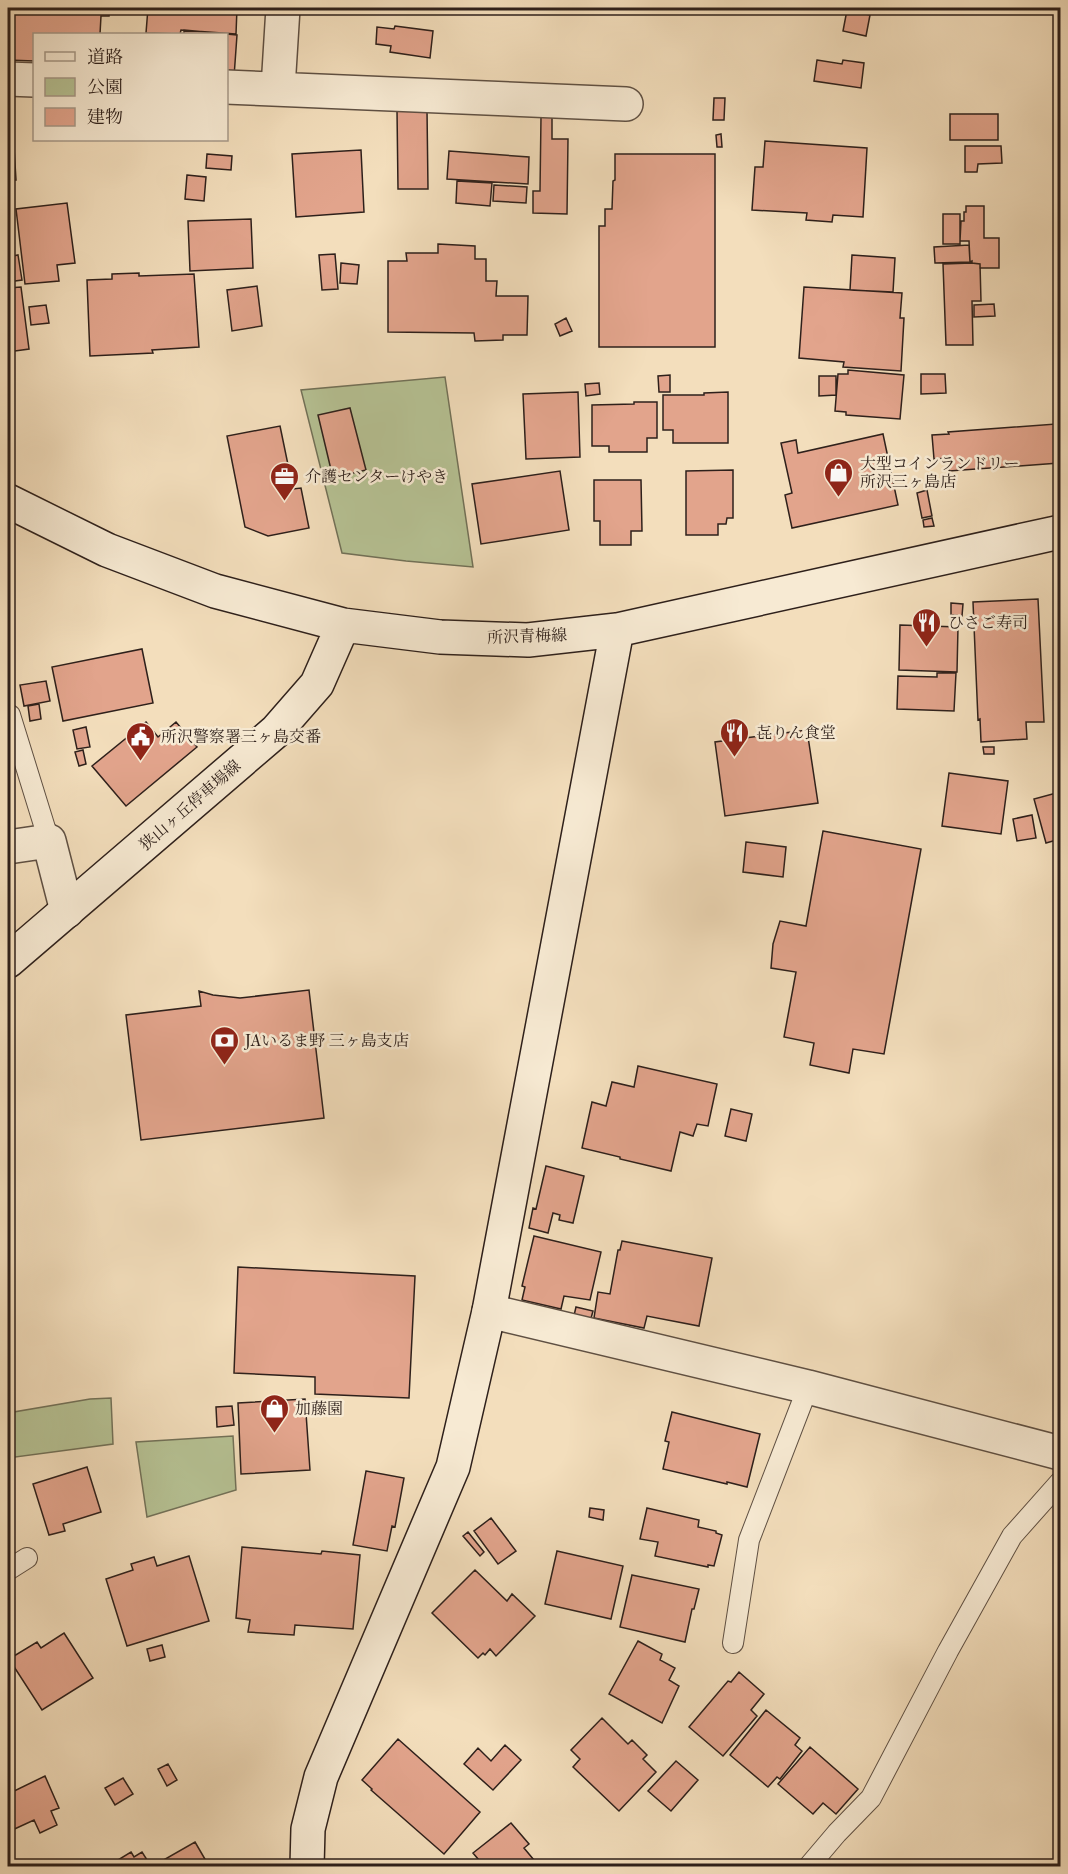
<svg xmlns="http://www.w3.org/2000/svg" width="1068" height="1874" font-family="'IM FELL French Canon','Noto Serif JP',serif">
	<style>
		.green { fill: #b6c294; stroke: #727158; stroke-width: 1.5 }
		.building { fill: #e2a48c; stroke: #2e201b; stroke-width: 1.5 }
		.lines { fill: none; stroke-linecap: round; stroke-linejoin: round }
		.lane-casing { stroke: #5f5043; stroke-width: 22 }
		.street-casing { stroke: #5f5043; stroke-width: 36 }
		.secondary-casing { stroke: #2e201b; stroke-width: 36 }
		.lane { stroke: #f7ead3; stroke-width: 20 }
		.street { stroke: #f7ead3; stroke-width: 33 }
		.secondary { stroke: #f7ead3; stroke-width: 33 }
		.labels { text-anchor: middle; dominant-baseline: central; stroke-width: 5; stroke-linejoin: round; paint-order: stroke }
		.poi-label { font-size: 16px; fill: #2e201b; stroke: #f7ead3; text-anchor: start }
		.street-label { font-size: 16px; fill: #2e201b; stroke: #f7ead3 }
	</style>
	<rect width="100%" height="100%" fill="#f3debc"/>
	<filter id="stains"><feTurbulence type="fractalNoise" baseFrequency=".00333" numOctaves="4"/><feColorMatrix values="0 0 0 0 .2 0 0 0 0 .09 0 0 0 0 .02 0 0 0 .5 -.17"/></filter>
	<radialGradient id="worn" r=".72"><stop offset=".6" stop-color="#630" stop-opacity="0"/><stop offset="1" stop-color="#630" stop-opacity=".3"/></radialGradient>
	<path class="green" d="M445 377 473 567 406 561 342 553 301 390Z
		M111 1398 113 1444 8 1458V1413L90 1399Z
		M233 1436 236 1490 147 1517 136 1442Z"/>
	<path class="building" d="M8 8H109V16H101L100 34H34V61L8 60Z
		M148 8H237L236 34 181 30 180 34 146 33Z
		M847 10 870 15 866 36 843 31Z
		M395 26 433 31 430 58 390 52 391 46 376 44 377 27 394 29Z
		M184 30 237 35 234 77H226V34H184Z
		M817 60 842 64 843 60 864 63 861 88 814 81Z
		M714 98H725L724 120H713Z
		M8 99H11L16 180H8Z
		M397 110H427L428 189H398Z
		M950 114H998V140H950Z
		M541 117H552V139H568L567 214 533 213V191H540Z
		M721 134 722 147H717L716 135Z
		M765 141 867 148 863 217 833 215 832 222 806 220 807 213 752 210 755 167H763Z
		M965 146H1001L1002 163 978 164 977 172H965Z
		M361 150 364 212 296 217 292 154Z
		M449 151 529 157 528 184 447 179Z
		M207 154 232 156 231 170 206 168Z
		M615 154H715V347H599V226H605V209H612L613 181 615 180Z
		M187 175 206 177 204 201 185 199Z
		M457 181 492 183 490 206 456 203Z
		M494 185 527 187 526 203 493 201Z
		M67 203 75 263 57 265 59 281 25 284 16 209Z
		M966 206H984V238H999V268H980V264L972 263V261L970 262 969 241H960L961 221H964V212H966Z
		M943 214H960V244H943Z
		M251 219 253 268 190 271 188 221Z
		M438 244 475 246V259H486V281H497L496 296H528L527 335H503V340L475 341 474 333 388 332V261H407L406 253H438Z
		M969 245 970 262 935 263 934 247Z
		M335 254 338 289 322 290 319 255Z
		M18 255 22 280 8 282V257Z
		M852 255 895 258 893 292 850 290Z
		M341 263 359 265 357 284 340 283Z
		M972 263 980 264 981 301H972L973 345H946L943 264Z
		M139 273V276L194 274 199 347 152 350 153 353 90 356 87 280 112 279V274Z
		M257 286 262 326 232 331 227 290Z
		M21 287 29 349 8 352V288Z
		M804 287 902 293 900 318H904L901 371 843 367 844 362 799 358Z
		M994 304 995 316 974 317V305Z
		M46 305 49 323 31 325 29 307Z
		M566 318 572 331 560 336 555 324Z
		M848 370 904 375 900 419 846 415V412L835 411 838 374H848Z
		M921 374H945L946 393 921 394Z
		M670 375V392H659L658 376Z
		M819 376H836V395L819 396Z
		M599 383 600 394 586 396 585 384Z
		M578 392 580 457 526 459 523 394Z
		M728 392V443H673V430H663V395H704V393Z
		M634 402H657V438H647V452H609V446H592V405L634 404Z
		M350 408 366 470 333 478 318 415Z
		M1056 424 1059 463 949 471 948 458 934 459 932 435 949 434 948 432Z
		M280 426 293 489 301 488 309 528 268 536 245 527 227 436Z
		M883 434 898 505 792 528 785 495 792 493 781 443 796 440 798 453Z
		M733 470V518H727L726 524H718V535H686V471Z
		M560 471 569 530 481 544 472 484Z
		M594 480H641L642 531H631V545H600V521H594Z
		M927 490 932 516 922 518 917 493Z
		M932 518 934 526 924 527 923 520Z
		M1038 599 1044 722H1026L1027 739 981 742 980 719 978 720 973 602Z
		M951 603 963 604 962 616 951 615Z
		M900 625 958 627 957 672 899 670Z
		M142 649 153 703 63 721 52 667Z
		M937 673H956L954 711 897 709 898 676 937 677Z
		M46 681 50 701 24 706 20 685Z
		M39 704 41 719 30 721 28 706Z
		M146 722 158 737 176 722 197 747 126 806 92 766Z
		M86 727 90 747 77 749 73 730Z
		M807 730 818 803 725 816 715 742Z
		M983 747H994V754H984Z
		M83 750 86 764 79 766 75 752Z
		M949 773 1008 781 1001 834 942 826Z
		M1060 792V839L1046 843 1034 799Z
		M1032 815 1036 838 1017 841 1013 819Z
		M823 831 921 849 884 1054 853 1049 849 1073 810 1065 814 1043 784 1037 796 972 771 968 773 944 780 921 806 926Z
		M746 842 786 847 783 877 743 872Z
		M309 990 324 1118 141 1140 126 1015 201 1006 199 991 213 995 240 998Z
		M638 1066 717 1084 708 1126 697 1124 693 1136 680 1132 671 1171 620 1159V1157L582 1148 592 1102 606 1106 612 1082 634 1087Z
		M731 1109 752 1114 746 1141 725 1136Z
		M546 1166 584 1176 573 1223 559 1220 560 1215 553 1213 548 1233 529 1228 533 1208 536 1209Z
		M534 1236 601 1252 590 1300 564 1296 561 1309 522 1300 525 1287 522 1286Z
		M622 1241 712 1258 699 1326 647 1316 644 1328 594 1318 598 1292 610 1294 618 1250H620Z
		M238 1267 415 1276 409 1398 315 1394V1377L234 1373Z
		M576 1307 593 1311 588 1329 572 1324Z
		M305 1399 310 1470 241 1474 238 1403Z
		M232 1406 234 1425 217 1427 216 1407Z
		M672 1412 760 1434 747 1487 727 1482V1484L663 1469 669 1442 665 1441Z
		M87 1467 101 1512 63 1524 65 1531 49 1535 33 1484Z
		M366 1471 404 1478 395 1527 392 1526 387 1551 353 1545Z
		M590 1508 604 1510 603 1520 589 1517Z
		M647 1508 699 1520 698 1527 716 1531V1533L722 1535 714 1566 708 1565V1567L655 1556 658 1542 640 1539Z
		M491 1518 516 1551 498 1564 474 1531Z
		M468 1532 484 1552 480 1556 463 1536Z
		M242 1547 321 1554 322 1551 360 1555 353 1629 295 1625 294 1635 248 1632 250 1620 236 1618Z
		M557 1551 623 1566 611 1619 545 1604Z
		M189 1556 209 1621 127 1646 106 1579 133 1570 131 1564 154 1557 157 1566Z
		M475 1570 507 1601 512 1594 535 1616 496 1656 490 1649 485 1655 483 1653 478 1658 432 1613Z
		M632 1575 699 1589 694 1609H692L685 1642 620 1627Z
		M64 1633 93 1678 42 1710 9 1659 37 1642 41 1648Z
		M638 1641 662 1654 660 1660 675 1668 669 1680 679 1686 662 1723 609 1694Z
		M162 1645 165 1657 150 1661 147 1649Z
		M739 1672 764 1694 751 1710 757 1716 723 1756 689 1727 728 1681 731 1682Z
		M766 1710 800 1738 795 1745 802 1751 780 1779 777 1777 768 1787 730 1755Z
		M602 1718 628 1744 632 1740 647 1755 643 1759 656 1772 619 1811 573 1767 580 1759 571 1750Z
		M398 1739 480 1812 444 1854 371 1790 372 1789 362 1780Z
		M505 1745 521 1760 493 1790 464 1764 478 1748 491 1761Z
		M810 1747 858 1789 836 1814 823 1803 813 1814 778 1784Z
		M676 1761 698 1780 671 1811 648 1791Z
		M168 1764 177 1780 167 1786 158 1769Z
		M45 1776 59 1808 51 1811 57 1825 40 1833 34 1820 8 1832V1794Z
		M123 1778 133 1794 115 1805 105 1788Z
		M511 1823 529 1844 524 1848 539 1866H484L473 1853Z
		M195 1842 209 1866H153Z
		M131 1852 134 1857 142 1852 151 1866H108Z"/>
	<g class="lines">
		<defs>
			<path id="lane" d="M10 715 49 841
				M8 1570 27 1558
				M733 1643 749 1540 808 1387
				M809 1866 837 1833 871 1798 948 1651 1012 1536 1060 1482"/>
			<path id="street" d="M8 79 34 80
				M226 87 626 104
				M278 88 283 8
				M8 847 49 841 67 911
				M489 1311 808 1387 1060 1453"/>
			<path id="secondary" d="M8 501 107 550 215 591 343 625 440 637 528 640 617 630 1060 532
				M8 961 276 731 317 684 343 625
				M307 1866 308 1829 321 1777 453 1467 489 1311 617 630"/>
		</defs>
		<use href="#lane" class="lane-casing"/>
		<use href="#street" class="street-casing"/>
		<use href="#secondary" class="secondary-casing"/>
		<use href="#lane" class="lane"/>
		<use href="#street" class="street"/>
		<use href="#secondary" class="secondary"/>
	</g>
	<defs>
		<symbol id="shop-pin" viewBox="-11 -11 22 30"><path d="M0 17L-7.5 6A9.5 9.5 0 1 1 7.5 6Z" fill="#8f2418" stroke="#f7ead3"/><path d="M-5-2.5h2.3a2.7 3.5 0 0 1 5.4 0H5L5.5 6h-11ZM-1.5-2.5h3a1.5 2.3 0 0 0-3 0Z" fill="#fff"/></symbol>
		<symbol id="office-pin" viewBox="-11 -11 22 30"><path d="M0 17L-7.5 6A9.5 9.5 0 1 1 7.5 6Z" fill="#8f2418" stroke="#f7ead3"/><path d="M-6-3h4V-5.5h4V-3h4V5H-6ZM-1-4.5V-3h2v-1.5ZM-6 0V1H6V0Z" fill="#fff"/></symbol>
		<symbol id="restaurant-pin" viewBox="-11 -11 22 30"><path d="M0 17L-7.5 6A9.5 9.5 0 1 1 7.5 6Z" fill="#8f2418" stroke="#f7ead3"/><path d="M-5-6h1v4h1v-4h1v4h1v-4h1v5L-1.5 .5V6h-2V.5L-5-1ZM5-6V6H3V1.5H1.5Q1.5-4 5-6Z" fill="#fff"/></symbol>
		<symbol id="civic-pin" viewBox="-11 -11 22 30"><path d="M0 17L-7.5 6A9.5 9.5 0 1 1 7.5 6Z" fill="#8f2418" stroke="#f7ead3"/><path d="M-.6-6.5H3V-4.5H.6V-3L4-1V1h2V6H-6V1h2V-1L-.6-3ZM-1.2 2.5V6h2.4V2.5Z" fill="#fff"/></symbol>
		<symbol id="bank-pin" viewBox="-11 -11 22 30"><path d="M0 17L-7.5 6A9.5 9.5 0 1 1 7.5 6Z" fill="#8f2418" stroke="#f7ead3"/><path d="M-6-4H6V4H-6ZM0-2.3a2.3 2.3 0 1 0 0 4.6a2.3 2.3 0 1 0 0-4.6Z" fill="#fff"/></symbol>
	</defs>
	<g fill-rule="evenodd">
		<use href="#shop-pin" x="822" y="456" width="33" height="45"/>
		<use href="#office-pin" x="268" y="460" width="33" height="45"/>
		<use href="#restaurant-pin" x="910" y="606" width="33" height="45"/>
		<use href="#restaurant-pin" x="718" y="716" width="33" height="45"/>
		<use href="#civic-pin" x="124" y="720" width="33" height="45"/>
		<use href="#bank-pin" x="208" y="1024" width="33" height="45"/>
		<use href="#shop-pin" x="258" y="1392" width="33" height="45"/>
	</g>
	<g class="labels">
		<g class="poi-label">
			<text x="860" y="463">大型コインランドリー<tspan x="860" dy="18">所沢三ヶ島店</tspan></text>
			<text x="305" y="476">介護センターけやき</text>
			<text x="948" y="622">ひさご寿司</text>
			<text x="756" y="732">㐂りん食堂</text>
			<text x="161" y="736">所沢警察署三ヶ島交番</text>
			<text x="245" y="1040">JAいるま野 三ヶ島支店</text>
			<text x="295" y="1408">加藤園</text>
		</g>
		<g class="street-label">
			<text transform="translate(527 636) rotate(-2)">所沢青梅線</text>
			<text transform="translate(190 805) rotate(-41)">狭山ヶ丘停車場線</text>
		</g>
	</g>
	<rect width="1068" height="1874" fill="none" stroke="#f3debc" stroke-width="30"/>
	<rect x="9" y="9" width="1050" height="1856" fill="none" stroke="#2e201b" stroke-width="3"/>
	<rect x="15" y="15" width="1038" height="1844" fill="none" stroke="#2e201b" stroke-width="1.5"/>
	<rect x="33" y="33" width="195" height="108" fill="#f7ead3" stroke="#a79989" stroke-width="1.5"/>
	<rect x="45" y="52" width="30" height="9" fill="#f7ead3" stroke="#a79989" stroke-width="1.5"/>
	<text x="87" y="63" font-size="18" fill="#2e201b">道路</text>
	<rect x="45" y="78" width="30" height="18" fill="#b6c294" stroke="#a79989" stroke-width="1.5"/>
	<text x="87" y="93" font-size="18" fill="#2e201b">公園</text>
	<rect x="45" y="108" width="30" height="18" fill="#e2a48c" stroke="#a79989" stroke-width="1.5"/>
	<text x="87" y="123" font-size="18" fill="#2e201b">建物</text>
	<rect width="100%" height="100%" filter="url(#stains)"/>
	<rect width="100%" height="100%" fill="url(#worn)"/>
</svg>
